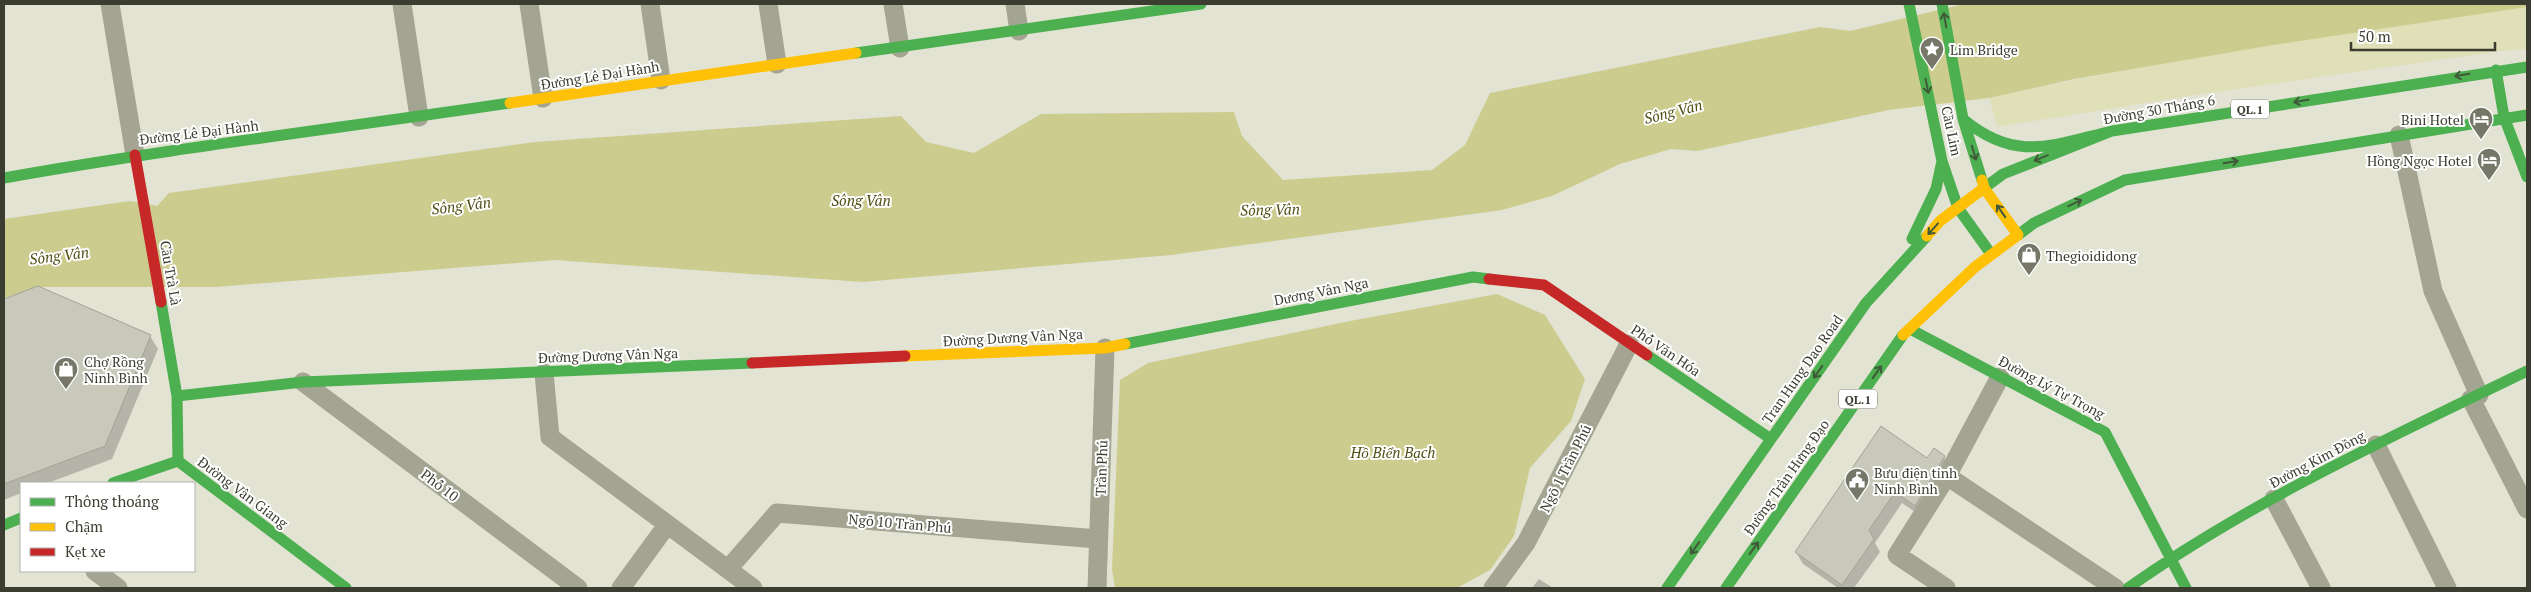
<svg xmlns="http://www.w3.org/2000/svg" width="2531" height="592" font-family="'PT Serif',serif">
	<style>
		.green { fill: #dfdfb8 }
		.water { fill: #cccc8f }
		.shadow { fill: #0003 }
		.building { fill: #c8c9bb; stroke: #a2a396 }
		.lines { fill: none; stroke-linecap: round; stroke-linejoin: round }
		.street { stroke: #a4a492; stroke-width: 19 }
		.fast { stroke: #4caf50; stroke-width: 11 }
		.slow { stroke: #ffc107; stroke-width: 11 }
		.jam { stroke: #c62828; stroke-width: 11 }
		.oneway { stroke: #405a39 }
		.labels { text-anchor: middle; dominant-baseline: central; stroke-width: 4; stroke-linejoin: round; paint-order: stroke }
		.shield { fill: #fff; stroke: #76776f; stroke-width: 1 }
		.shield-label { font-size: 12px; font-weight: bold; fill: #3c3d31 }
		.poi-label { font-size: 14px; fill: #3c3d31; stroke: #fff; text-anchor: start }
		.street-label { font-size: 14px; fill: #3c3d31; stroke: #fff }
		.water-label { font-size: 15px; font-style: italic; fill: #514f13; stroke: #fff }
	</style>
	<rect width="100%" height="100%" fill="#e2e3d2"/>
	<path class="green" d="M2527 7V49L2501 51 2195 95 1997 127 1989 98C2166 59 2347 30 2527 7Z"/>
	<path class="water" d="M1964 4H2527V7L2273 45 2074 79 1989 98 1889 110 1697 151 1671 149 1620 164 1552 196 1502 210 1171 255 863 282 555 260 216 287H39L4 298V219L130 201 157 206 169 193 535 142 901 116 926 142 974 153 1041 114 1234 112 1242 136 1283 180 1432 170 1465 145 1490 93 1820 27 1850 31Z
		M1497 294 1545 315 1585 379 1571 421 1530 468 1514 536 1490 570 1457 588H1115L1112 569 1120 380 1148 363 1350 321Z"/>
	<path class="shadow" d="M38 287 150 336 158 349 112 459 48 483H21V493L4 500V300Z
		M1944 457 1951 468 1922 517 1902 503 1875 543 1880 552 1854 588H1838L1803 564 1796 552 1927 459Z
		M1539 579 1553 588H1532Z"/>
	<path class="building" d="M38 286 151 335 105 446 4 484V299Z
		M1881 426 1927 458 1934 448 1945 456 1915 506 1895 492 1869 530 1874 539 1842 585 1795 552Z"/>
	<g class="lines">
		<path class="street" d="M110 4 135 155
			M402 4 419 117
			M529 4 543 98
			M650 4 661 80
			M768 4 777 64
			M893 4 900 48
			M1015 4 1019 31
			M2399 135 2433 291 2479 395
			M544 373 550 437 753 588
			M303 382 578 588
			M2471 399 2527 509
			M2376 445 2447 588
			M1947 476 2115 588
			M2274 499 2321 588
			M728 569 777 513 1098 539
			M95 571 118 588
			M621 588 667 525
			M1097 588 1105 348
			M1493 588 1526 543 1629 344
			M1946 588 1897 555 1947 476 2000 377"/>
		<path class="fast" d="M1909 4 1942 161 1958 208 1991 254
			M1942 4 1963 119 1982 180
			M856 53 1201 4
			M2496 70 2504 117
			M2504 117 2527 177
			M1963 119C2016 163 2052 145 2112 131
			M4 178C172 148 342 128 510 103
			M1984 188 2003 174 2112 131 2527 67
			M2018 235 2034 223 2125 180 2527 115
			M1912 239 1936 189 1942 161
			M161 302 177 396
			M1910 329 2105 432 2186 588
			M1125 344 1473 277 1489 279
			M1647 355 1771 439
			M178 461 177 396 303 382 752 363
			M113 483 178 461 346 588
			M4 525 21 518
			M1667 588 1866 303 1927 236
			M1726 588 1903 335
			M2128 588C2251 501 2391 437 2527 371"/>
		<path class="slow" d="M510 103 856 53
			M1927 236 1940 221 1984 188
			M1903 335 1975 267 2018 235 1984 188 1982 180
			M905 356 1105 348 1125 344"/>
		<path class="jam" d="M135 155 161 302
			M1489 279 1544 285 1647 355
			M752 363 905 356"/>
	</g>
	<defs><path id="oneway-shaft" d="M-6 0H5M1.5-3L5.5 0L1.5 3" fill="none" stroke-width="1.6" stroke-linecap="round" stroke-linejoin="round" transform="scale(1.25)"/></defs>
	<g class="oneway">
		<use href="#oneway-shaft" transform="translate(1945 20) rotate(-100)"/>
		<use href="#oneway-shaft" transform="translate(2462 75) rotate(171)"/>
		<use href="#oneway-shaft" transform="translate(1927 86) rotate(78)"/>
		<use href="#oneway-shaft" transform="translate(2301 101) rotate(171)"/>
		<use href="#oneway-shaft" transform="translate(1974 153) rotate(73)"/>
		<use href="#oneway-shaft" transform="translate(2041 158) rotate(158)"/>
		<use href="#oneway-shaft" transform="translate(2231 162) rotate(-9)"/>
		<use href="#oneway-shaft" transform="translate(2075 203) rotate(-25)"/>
		<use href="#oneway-shaft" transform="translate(2001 211) rotate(-125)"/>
		<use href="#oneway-shaft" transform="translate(1933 229) rotate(132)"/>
		<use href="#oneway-shaft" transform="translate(1818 372) rotate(125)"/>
		<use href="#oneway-shaft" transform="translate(1877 372) rotate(-55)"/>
		<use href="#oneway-shaft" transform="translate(1695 548) rotate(125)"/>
		<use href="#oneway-shaft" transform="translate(1754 548) rotate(-55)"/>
	</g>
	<defs>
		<symbol id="sight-pin" viewBox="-11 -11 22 30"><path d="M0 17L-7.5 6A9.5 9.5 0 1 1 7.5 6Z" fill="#767769" stroke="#fff"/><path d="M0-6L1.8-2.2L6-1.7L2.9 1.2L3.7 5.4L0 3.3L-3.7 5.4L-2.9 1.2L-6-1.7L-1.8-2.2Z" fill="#fff"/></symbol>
		<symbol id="hotel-pin" viewBox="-11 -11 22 30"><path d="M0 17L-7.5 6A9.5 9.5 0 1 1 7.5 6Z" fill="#767769" stroke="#fff"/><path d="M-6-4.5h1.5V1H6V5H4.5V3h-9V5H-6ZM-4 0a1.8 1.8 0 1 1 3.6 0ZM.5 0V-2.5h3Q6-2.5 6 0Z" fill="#fff"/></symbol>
		<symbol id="shop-pin" viewBox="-11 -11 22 30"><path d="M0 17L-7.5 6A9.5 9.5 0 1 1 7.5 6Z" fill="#767769" stroke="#fff"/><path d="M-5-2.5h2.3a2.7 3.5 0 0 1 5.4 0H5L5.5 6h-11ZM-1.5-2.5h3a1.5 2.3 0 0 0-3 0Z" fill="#fff"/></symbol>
		<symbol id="civic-pin" viewBox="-11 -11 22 30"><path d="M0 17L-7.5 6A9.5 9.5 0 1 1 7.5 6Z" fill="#767769" stroke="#fff"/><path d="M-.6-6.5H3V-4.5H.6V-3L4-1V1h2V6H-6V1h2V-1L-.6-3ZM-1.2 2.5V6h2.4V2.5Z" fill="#fff"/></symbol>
	</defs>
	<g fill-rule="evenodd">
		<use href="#sight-pin" x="1918" y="35" width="28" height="38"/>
		<use href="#hotel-pin" x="2467" y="105" width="28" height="38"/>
		<use href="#hotel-pin" x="2475" y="146" width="28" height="38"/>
		<use href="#shop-pin" x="2015" y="241" width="28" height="38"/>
		<use href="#shop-pin" x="52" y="355" width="28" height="38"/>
		<use href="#civic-pin" x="1843" y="466" width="28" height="38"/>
	</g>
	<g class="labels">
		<g class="shield">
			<rect x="2231" y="99.5" width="38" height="19" rx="4"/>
			<rect x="1839" y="389.5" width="38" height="19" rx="4"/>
		</g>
		<g class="shield-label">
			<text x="2250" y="109">QL.1</text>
			<text x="1858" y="399">QL.1</text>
		</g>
		<g class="poi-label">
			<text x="1950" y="49">Lim Bridge</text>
			<text x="2464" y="119" text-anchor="end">Bini Hotel</text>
			<text x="2472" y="160" text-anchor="end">Hồng Ngọc Hotel</text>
			<text x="2046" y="255">Thegioididong</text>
			<text x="84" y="361">Chợ Rồng<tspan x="84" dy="16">Ninh Bình</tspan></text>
			<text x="1874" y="472">Bưu điện tỉnh<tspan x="1874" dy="16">Ninh Bình</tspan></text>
		</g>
		<g class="street-label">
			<text transform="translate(600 75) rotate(-9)">Đường Lê Đại Hành</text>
			<text transform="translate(2159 109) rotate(-10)">Đường 30 Tháng 6</text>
			<text transform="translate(1952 131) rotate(78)">Cầu Lim</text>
			<text transform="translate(199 132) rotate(-7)">Đường Lê Đại Hành</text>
			<text transform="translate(171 273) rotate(80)">Cầu Trà Là</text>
			<text transform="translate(1321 291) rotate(-11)">Dương Vân Nga</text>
			<text transform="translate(1013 337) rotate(-3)">Đường Dương Vân Nga</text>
			<text transform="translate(1666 350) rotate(34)">Phố Văn Hóa</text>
			<text transform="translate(608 355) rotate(-2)">Đường Dương Vân Nga</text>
			<text transform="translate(1802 369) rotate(-55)">Tran Hung Dao Road</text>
			<text transform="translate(2052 387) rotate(28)">Đường Lý Tự Trọng</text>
			<text transform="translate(2317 459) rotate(-28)">Đường Kim Đồng</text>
			<text transform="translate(1101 468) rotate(-88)">Trần Phú</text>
			<text transform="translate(1565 468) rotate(-63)">Ngõ 1 Trần Phú</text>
			<text transform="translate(1786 477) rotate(-55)">Đường Trân Hưng Đạo</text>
			<text transform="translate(440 485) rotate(37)">Phố 10</text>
			<text transform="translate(243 492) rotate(37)">Đường Vân Giang</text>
			<text transform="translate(900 523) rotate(5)">Ngõ 10 Trần Phú</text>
		</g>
		<g class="water-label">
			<text transform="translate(1673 111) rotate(-14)">Sông Vân</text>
			<text x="861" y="200">Sông Vân</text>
			<text transform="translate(461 205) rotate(-7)">Sông Vân</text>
			<text transform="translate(1270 209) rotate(-1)">Sông Vân</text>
			<text transform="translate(59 255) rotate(-7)">Sông Vân</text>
			<text x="1393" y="452">Hồ Biển Bạch</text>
		</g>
	</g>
	<rect width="2531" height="592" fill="none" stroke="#3c3d31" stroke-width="10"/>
	<rect x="20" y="482" width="175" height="90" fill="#ffffff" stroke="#b1b1ad"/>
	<rect x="30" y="498" width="25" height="8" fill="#4caf50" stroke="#b1b1ad"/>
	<text x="65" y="507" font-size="15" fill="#3c3d31">Thông thoáng</text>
	<rect x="30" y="523" width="25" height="8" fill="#ffc107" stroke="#b1b1ad"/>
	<text x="65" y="532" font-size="15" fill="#3c3d31">Chậm</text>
	<rect x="30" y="548" width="25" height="8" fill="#c62828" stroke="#b1b1ad"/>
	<text x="65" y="557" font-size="15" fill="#3c3d31">Kẹt xe</text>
	<path d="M2351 42v8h144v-8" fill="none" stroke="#3c3d31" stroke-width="2.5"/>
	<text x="2358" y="42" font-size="15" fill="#3c3d31" stroke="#ffffff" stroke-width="4" paint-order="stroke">50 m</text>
</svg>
